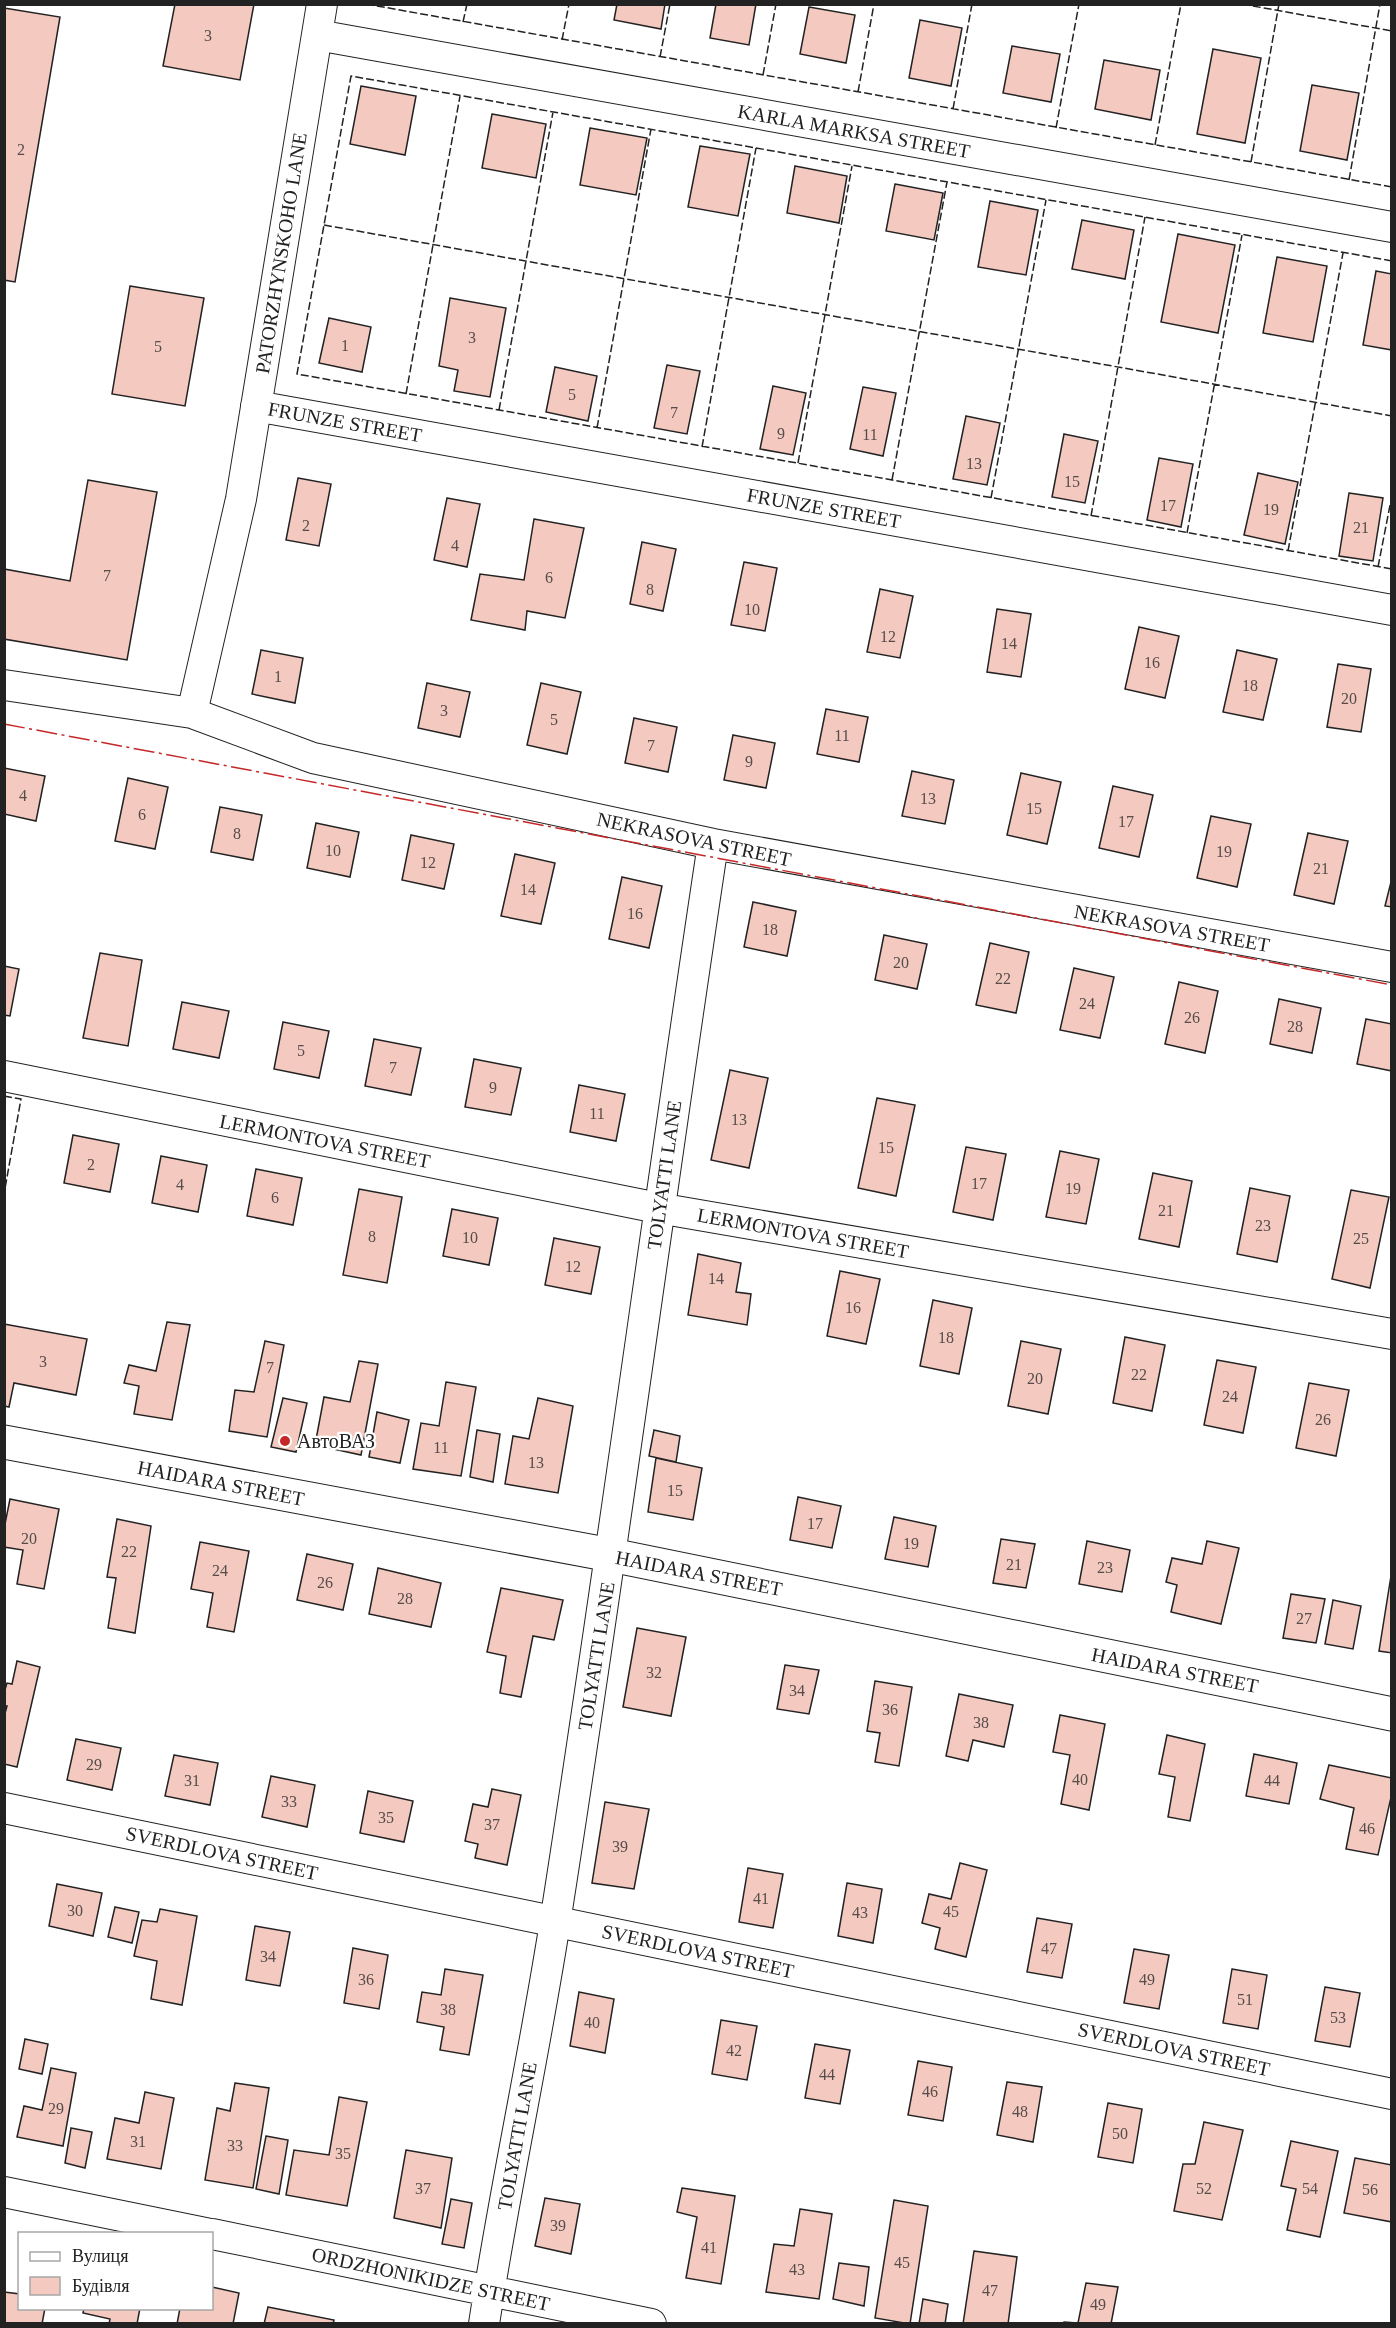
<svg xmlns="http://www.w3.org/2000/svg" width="1396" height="2328" font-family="'Times New Roman',serif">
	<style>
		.building { fill: #f3c9c0; stroke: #222; stroke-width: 1.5 }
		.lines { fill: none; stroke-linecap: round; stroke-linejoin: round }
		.street-casing { stroke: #222; stroke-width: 32 }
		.secondary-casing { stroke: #222; stroke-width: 35 }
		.street { stroke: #fff; stroke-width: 30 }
		.secondary { stroke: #fff; stroke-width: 33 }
		.fence { stroke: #222; stroke-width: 1.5; stroke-dasharray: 8 3; stroke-linecap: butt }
		.power { stroke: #c62828; stroke-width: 1.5; stroke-dasharray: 21 4.5 3 4.5; stroke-linecap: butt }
		.poi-dot { fill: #c62828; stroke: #fff; stroke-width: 2 }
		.labels { text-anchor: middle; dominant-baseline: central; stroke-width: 4.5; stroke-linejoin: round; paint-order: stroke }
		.number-label { font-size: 16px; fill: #564c4a }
		.street-label { font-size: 20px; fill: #222; stroke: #fff }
		.poi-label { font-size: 20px; fill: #222; stroke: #fff; text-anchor: start }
	</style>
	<rect width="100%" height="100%" fill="#fff"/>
	<path class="building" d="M175 4H254L240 80 163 66Z
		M617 4H665L661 29 614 20Z
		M716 4H756L749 45 710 38Z
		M809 7 855 15 846 63 800 54Z
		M4 8 60 17 15 282 4 280Z
		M920 20 962 28 951 86 909 78Z
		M1012 46 1060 54 1051 102 1003 93Z
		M1213 49 1261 58 1245 143 1197 134Z
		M1104 60 1160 70 1151 120 1095 109Z
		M1312 85 1359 93 1347 160 1300 151Z
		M361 86 416 96 405 155 350 144Z
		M492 114 546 124 536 178 482 168Z
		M590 128 647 138 636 195 580 185Z
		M700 146 750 154 738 216 688 207Z
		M795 166 847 176 839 223 787 213Z
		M895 184 943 193 934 240 886 231Z
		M990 201 1038 210 1026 275 978 267Z
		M1082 220 1134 230 1125 279 1072 269Z
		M1178 234 1235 245 1218 333 1161 322Z
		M1277 257 1327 266 1313 342 1263 333Z
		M1376 271 1392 274V350L1363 345Z
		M130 286 204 298 185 406 112 394Z
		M450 298 506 308 490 397 454 391 458 370 439 366Z
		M329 318 371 327 362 372 319 363Z
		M667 365 700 371 687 434 654 428Z
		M555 367 597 376 588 421 546 412Z
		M773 386 806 393 793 455 760 449Z
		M863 387 896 393 883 456 850 449Z
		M966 416 1000 423 987 485 953 479Z
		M1064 434 1098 441 1085 503 1052 497Z
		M1159 458 1193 464 1181 527 1147 520Z
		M1258 473 1298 482 1285 544 1244 535Z
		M298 478 331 484 319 546 286 540Z
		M88 480 157 492 127 660 4 639V569L70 581Z
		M1349 493 1383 498 1373 561 1339 556Z
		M447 498 480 504 467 567 434 560Z
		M534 519 584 528 565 618 527 611 525 630 471 620 480 574 524 580Z
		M642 542 676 549 663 611 630 604Z
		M744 562 777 568 765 631 731 625Z
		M880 589 913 596 900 658 867 652Z
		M997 609 1031 614 1021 677 987 672Z
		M1139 627 1179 636 1165 698 1125 689Z
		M261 650 303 658 295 703 252 694Z
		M1237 650 1277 659 1263 720 1223 712Z
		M1338 664 1371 669 1361 732 1327 727Z
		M427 683 470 692 460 737 418 728Z
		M541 683 581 692 567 754 527 745Z
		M826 709 868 717 859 762 817 754Z
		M634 718 677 727 668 772 625 763Z
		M733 735 775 743 766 788 724 780Z
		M4 768 45 776 36 821 4 814Z
		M912 771 954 780 945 824 902 816Z
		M1021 773 1061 782 1047 844 1007 835Z
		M128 778 168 787 155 849 115 841Z
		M1113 786 1153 795 1139 857 1099 848Z
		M220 807 262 815 253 860 211 852Z
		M1211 816 1251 824 1237 887 1197 878Z
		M316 823 359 832 350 877 307 868Z
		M1308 833 1348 841 1334 904 1294 895Z
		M411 835 454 844 444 889 402 880Z
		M515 854 555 863 541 924 501 916Z
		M622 877 662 886 649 948 609 939Z
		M1392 878V907L1385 906Z
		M753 902 796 911 787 956 744 947Z
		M884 935 927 944 917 989 875 980Z
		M990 943 1029 952 1016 1013 976 1005Z
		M100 953 142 960 128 1046 83 1038Z
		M4 966 19 969 10 1016 4 1015Z
		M1074 968 1114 977 1100 1038 1060 1030Z
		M1179 982 1218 991 1205 1053 1165 1044Z
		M1279 999 1321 1008 1312 1053 1270 1044Z
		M182 1002 229 1011 219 1058 173 1049Z
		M1366 1019 1392 1024V1071L1357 1064Z
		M283 1022 329 1031 319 1078 274 1069Z
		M374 1039 421 1048 411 1095 365 1086Z
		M474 1059 521 1068 511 1115 465 1107Z
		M730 1070 768 1078 749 1168 711 1160Z
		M579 1085 625 1094 616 1141 570 1132Z
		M877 1098 915 1105 896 1196 858 1188Z
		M73 1135 119 1144 110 1192 64 1183Z
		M966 1147 1006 1154 993 1220 953 1212Z
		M1060 1151 1099 1159 1086 1224 1046 1217Z
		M161 1156 207 1165 198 1212 152 1203Z
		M256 1169 302 1178 293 1225 247 1216Z
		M1153 1173 1192 1181 1179 1247 1139 1239Z
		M1250 1188 1290 1196 1277 1262 1237 1254Z
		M359 1189 402 1197 387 1283 343 1275Z
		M1351 1190 1389 1197 1370 1288 1332 1279Z
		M452 1209 498 1218 489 1265 443 1256Z
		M554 1238 600 1247 591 1294 545 1285Z
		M698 1254 741 1263 736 1292 751 1294 747 1325 688 1315Z
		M840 1271 880 1279 866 1344 827 1336Z
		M933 1300 972 1308 959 1374 920 1366Z
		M167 1322 190 1325 172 1420 134 1414 139 1386 124 1383 129 1365 156 1371Z
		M4 1324 87 1339 76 1395 14 1383 9 1407 4 1406Z
		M1125 1337 1165 1345 1152 1411 1113 1403Z
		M265 1341 284 1345 267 1437 229 1431 235 1390 254 1392Z
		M1021 1341 1061 1349 1048 1414 1008 1406Z
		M1217 1360 1256 1367 1243 1433 1204 1425Z
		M359 1361 378 1364 361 1455 315 1445 324 1397 350 1402Z
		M446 1382 476 1387 461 1476 413 1469 421 1423 439 1426Z
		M1309 1383 1349 1390 1336 1456 1296 1448Z
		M283 1398 307 1403 296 1452 271 1447Z
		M538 1398 573 1406 558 1493 505 1484 513 1436 529 1439Z
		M377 1412 409 1420 400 1463 369 1457Z
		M477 1430 500 1434 493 1482 470 1477Z
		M654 1430 680 1436 676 1462 649 1456Z
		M656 1458 702 1468 693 1520 648 1512Z
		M798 1497 841 1506 832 1548 790 1540Z
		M10 1499 59 1509 44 1589 17 1584 23 1550 4 1547V1529Z
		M894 1517 936 1526 928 1567 885 1559Z
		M117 1519 151 1526 135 1633 108 1628 116 1578 107 1577Z
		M1001 1539 1035 1544 1026 1588 993 1583Z
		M1087 1541 1130 1550 1122 1592 1079 1584Z
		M1207 1541 1239 1548 1221 1624 1171 1612 1177 1585 1166 1582 1172 1558 1202 1564Z
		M200 1542 249 1551 234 1632 207 1627 213 1593 191 1589Z
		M307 1554 353 1564 343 1610 297 1600Z
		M378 1568 441 1583 431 1627 369 1614Z
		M1391 1576H1392V1653L1379 1651Z
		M501 1588 563 1600 554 1640 533 1636 521 1697 500 1693 506 1656 487 1652Z
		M1291 1594 1325 1599 1316 1643 1283 1638Z
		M1333 1600 1361 1606 1353 1649 1325 1644Z
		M637 1628 686 1637 671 1716 623 1707Z
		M17 1661 40 1667 17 1767 4 1764V1717L7 1706H4V1693L7 1683 12 1684Z
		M785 1665 819 1670 809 1714 777 1709Z
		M875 1681 912 1687 899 1766 875 1762 880 1733 867 1731Z
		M959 1694 1013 1705 1004 1747 973 1740 968 1761 946 1756Z
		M1060 1715 1105 1724 1089 1810 1061 1804 1070 1755 1053 1752Z
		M1167 1735 1205 1744 1190 1821 1168 1817 1175 1777 1159 1774Z
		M76 1739 121 1748 112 1790 67 1780Z
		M1254 1754 1297 1763 1289 1804 1246 1796Z
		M174 1755 218 1763 210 1805 165 1796Z
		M1329 1765 1392 1778V1793L1378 1855 1346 1849 1354 1808 1320 1799Z
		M271 1776 315 1785 307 1827 262 1817Z
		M492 1789 521 1795 507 1865 475 1858 478 1844 465 1841 473 1804 488 1807Z
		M368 1791 413 1801 404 1842 360 1833Z
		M605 1802 649 1809 634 1889 592 1883Z
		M960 1863 987 1870 966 1957 935 1949 940 1928 922 1923 929 1894 951 1899Z
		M748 1868 783 1874 773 1928 739 1922Z
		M847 1883 882 1889 873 1943 838 1936Z
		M57 1884 102 1893 93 1936 49 1926Z
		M115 1907 139 1912 132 1943 108 1937Z
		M160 1909 197 1916 182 2005 151 1999 157 1961 134 1956 142 1920 157 1922Z
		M1037 1918 1072 1924 1062 1978 1027 1972Z
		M255 1926 290 1932 280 1986 246 1980Z
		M353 1948 388 1955 379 2009 344 2003Z
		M1134 1949 1169 1955 1159 2009 1124 2003Z
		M445 1969 483 1975 469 2055 440 2050 444 2027 417 2022 422 1992 441 1995Z
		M1232 1969 1267 1975 1258 2029 1223 2023Z
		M1325 1987 1360 1993 1350 2047 1315 2041Z
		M579 1992 614 1999 605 2053 570 2046Z
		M721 2020 757 2026 747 2080 712 2074Z
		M25 2039 48 2044 42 2074 19 2069Z
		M815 2044 850 2050 840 2104 805 2098Z
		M918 2061 952 2067 943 2121 908 2115Z
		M51 2068 76 2073 63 2146 17 2137 24 2106 42 2110Z
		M1007 2082 1042 2087 1033 2142 997 2135Z
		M235 2083 269 2088 253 2188 205 2180 217 2108 230 2111Z
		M145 2092 174 2098 161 2169 107 2159 115 2118 139 2123Z
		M339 2097 367 2102 347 2206 286 2195 294 2150 329 2155Z
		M1108 2103 1142 2109 1133 2163 1098 2157Z
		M1204 2122 1243 2130 1222 2220 1174 2211 1183 2164H1195Z
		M71 2128 92 2132 85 2168 65 2163Z
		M266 2136 288 2140 279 2194 256 2189Z
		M1291 2141 1338 2151 1320 2237 1287 2230 1296 2189 1281 2186Z
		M406 2150 452 2158 441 2228 394 2218Z
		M1355 2158 1392 2165V2222L1344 2213Z
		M682 2188 735 2196 721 2284 686 2278 697 2217 677 2212Z
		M545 2198 580 2204 571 2254 535 2246Z
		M451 2199 472 2203 464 2248 442 2244Z
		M894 2200 928 2206 910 2324 875 2318Z
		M800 2209 832 2214 819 2299 766 2292 774 2244 794 2246Z
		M974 2251 1017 2257 1008 2324H963Z
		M839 2263 869 2267 864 2306 833 2299Z
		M1086 2283 1118 2287 1111 2324H1063L1064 2322 1078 2323Z
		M212 2287 239 2293 233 2324H177L180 2308H212Z
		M4 2292 20 2294V2308H45L42 2324H4Z
		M923 2299 948 2304 945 2324H919Z
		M268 2307 334 2320 333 2324H264Z
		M84 2308H140L137 2324H109L110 2319 83 2313Z"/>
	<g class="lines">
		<defs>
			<path id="street" d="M317 35 1392 227
				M256 406 1392 610
				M4 685 192 713 313 758 713 844 1392 967
				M192 713 241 499 322 4
				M4 1076 658 1208 1392 1334
				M4 1808 1392 2094
				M4 2192 210 2234
				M212 2234 651 2324
				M484 2324C505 2187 535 2052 556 1916 612 1559 659 1201 713 844"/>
			<path id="secondary" d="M4 1442 611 1555 1392 1714"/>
		</defs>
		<use href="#street" class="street-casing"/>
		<use href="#secondary" class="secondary-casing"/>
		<use href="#street" class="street"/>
		<use href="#secondary" class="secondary"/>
		<path class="fence" d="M366 4 1392 187
			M1242 4 1392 31
			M463 22 467 4
			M562 40 569 4
			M660 57 670 4
			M763 75 776 4
			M858 92 874 4
			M953 109 972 4
			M1056 128 1079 4
			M1155 145 1181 4
			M1251 162 1279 4
			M1349 180 1380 4
			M324 225 1392 416
			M1392 261 351 76 297 374 1392 569
			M406 394 460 96
			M499 410 553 112
			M597 428 651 129
			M702 447 756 148
			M798 463 852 166
			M892 480 947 182
			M991 498 1046 200
			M1091 516 1145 217
			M1187 533 1242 235
			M1288 551 1343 253
			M1378 567 1392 495
			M4 1096 21 1099 4 1194"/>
		<path class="power" d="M4 724 1392 985"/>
	</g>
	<circle class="poi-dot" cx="285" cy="1441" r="6"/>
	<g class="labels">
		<g class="number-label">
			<text x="208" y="35">3</text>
			<text x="21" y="149">2</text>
			<text x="472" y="337">3</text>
			<text x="345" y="345">1</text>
			<text x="158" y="346">5</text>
			<text x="572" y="394">5</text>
			<text x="674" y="412">7</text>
			<text x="781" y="433">9</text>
			<text x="870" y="434">11</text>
			<text x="974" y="463">13</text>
			<text x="1072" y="481">15</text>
			<text x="1168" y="505">17</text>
			<text x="1271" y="509">19</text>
			<text x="306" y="525">2</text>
			<text x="1361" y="527">21</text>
			<text x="455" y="545">4</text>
			<text x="107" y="575">7</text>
			<text x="549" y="577">6</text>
			<text x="650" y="589">8</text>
			<text x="752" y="609">10</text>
			<text x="888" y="636">12</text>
			<text x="1009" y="643">14</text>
			<text x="1152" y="662">16</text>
			<text x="278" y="676">1</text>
			<text x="1250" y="685">18</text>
			<text x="1349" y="698">20</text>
			<text x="444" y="710">3</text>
			<text x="554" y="719">5</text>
			<text x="842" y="735">11</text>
			<text x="651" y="745">7</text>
			<text x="749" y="761">9</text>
			<text x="23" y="795">4</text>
			<text x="928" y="798">13</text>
			<text x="1034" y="808">15</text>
			<text x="142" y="814">6</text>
			<text x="1126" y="821">17</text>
			<text x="237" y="833">8</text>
			<text x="333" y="850">10</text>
			<text x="1224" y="851">19</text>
			<text x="428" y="862">12</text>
			<text x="1321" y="868">21</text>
			<text x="528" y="889">14</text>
			<text x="635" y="913">16</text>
			<text x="770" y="929">18</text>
			<text x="901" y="962">20</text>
			<text x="1003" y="978">22</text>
			<text x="1087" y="1003">24</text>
			<text x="1192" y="1017">26</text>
			<text x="1295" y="1026">28</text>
			<text x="301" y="1050">5</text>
			<text x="393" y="1067">7</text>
			<text x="493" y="1087">9</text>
			<text x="597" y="1113">11</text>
			<text x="739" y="1119">13</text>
			<text x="886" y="1147">15</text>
			<text x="91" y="1164">2</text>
			<text x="979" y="1183">17</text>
			<text x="180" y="1184">4</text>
			<text x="1073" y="1188">19</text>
			<text x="275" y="1197">6</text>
			<text x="1166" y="1210">21</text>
			<text x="1263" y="1225">23</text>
			<text x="372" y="1236">8</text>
			<text x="470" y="1237">10</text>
			<text x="1361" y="1238">25</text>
			<text x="573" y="1266">12</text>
			<text x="716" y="1278">14</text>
			<text x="853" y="1307">16</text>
			<text x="946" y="1337">18</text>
			<text x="43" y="1361">3</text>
			<text x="270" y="1367">7</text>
			<text x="1139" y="1374">22</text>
			<text x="1035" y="1378">20</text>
			<text x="1230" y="1396">24</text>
			<text x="1323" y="1419">26</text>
			<text x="441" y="1447">11</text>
			<text x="536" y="1462">13</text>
			<text x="675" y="1490">15</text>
			<text x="815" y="1523">17</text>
			<text x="29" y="1538">20</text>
			<text x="911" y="1543">19</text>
			<text x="129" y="1551">22</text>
			<text x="1014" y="1564">21</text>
			<text x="1105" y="1567">23</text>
			<text x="220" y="1570">24</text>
			<text x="325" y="1582">26</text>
			<text x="405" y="1598">28</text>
			<text x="1304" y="1618">27</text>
			<text x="654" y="1672">32</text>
			<text x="797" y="1690">34</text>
			<text x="890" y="1709">36</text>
			<text x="981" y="1722">38</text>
			<text x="94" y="1764">29</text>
			<text x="1080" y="1779">40</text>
			<text x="192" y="1780">31</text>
			<text x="1272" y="1780">44</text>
			<text x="289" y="1801">33</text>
			<text x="386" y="1817">35</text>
			<text x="492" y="1824">37</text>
			<text x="1367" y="1828">46</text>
			<text x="620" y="1846">39</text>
			<text x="761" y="1898">41</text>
			<text x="75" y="1910">30</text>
			<text x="951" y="1911">45</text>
			<text x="860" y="1912">43</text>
			<text x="1049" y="1948">47</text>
			<text x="268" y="1956">34</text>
			<text x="366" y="1979">36</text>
			<text x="1147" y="1979">49</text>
			<text x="1245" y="1999">51</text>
			<text x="448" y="2009">38</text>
			<text x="1338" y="2017">53</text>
			<text x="592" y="2022">40</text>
			<text x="734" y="2050">42</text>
			<text x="827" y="2074">44</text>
			<text x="930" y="2091">46</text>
			<text x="56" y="2108">29</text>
			<text x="1020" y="2111">48</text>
			<text x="1120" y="2133">50</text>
			<text x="138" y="2141">31</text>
			<text x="235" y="2145">33</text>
			<text x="343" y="2153">35</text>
			<text x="423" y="2188">37</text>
			<text x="1204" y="2188">52</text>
			<text x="1310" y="2188">54</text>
			<text x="1370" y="2189">56</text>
			<text x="558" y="2225">39</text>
			<text x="709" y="2247">41</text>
			<text x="902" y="2262">45</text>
			<text x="797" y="2269">43</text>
			<text x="990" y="2290">47</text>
			<text x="1098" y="2304">49</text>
		</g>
		<g class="street-label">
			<text transform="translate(854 131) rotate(10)">KARLA MARKSA STREET</text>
			<text transform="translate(281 253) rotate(-81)">PATORZHYNSKOHO LANE</text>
			<text transform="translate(345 422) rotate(10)">FRUNZE STREET</text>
			<text transform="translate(824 508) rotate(10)">FRUNZE STREET</text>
			<text transform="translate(694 839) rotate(12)">NEKRASOVA STREET</text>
			<text transform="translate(1172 928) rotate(10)">NEKRASOVA STREET</text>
			<text transform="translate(325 1141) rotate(11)">LERMONTOVA STREET</text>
			<text transform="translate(664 1175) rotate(-82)">TOLYATTI LANE</text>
			<text transform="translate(803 1233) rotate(10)">LERMONTOVA STREET</text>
			<text transform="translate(221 1483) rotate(11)">HAIDARA STREET</text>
			<text transform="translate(699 1573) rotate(11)">HAIDARA STREET</text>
			<text transform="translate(596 1656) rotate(-81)">TOLYATTI LANE</text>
			<text transform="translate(1175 1670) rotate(11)">HAIDARA STREET</text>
			<text transform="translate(222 1853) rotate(12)">SVERDLOVA STREET</text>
			<text transform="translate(698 1951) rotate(12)">SVERDLOVA STREET</text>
			<text transform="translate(1174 2049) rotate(12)">SVERDLOVA STREET</text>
			<text transform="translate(517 2136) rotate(-80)">TOLYATTI LANE</text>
			<text transform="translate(431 2279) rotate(12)">ORDZHONIKIDZE STREET</text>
		</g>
		<g class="poi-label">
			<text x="297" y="1441">АвтоВАЗ</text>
		</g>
	</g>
	<rect width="1396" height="2328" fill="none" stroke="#222222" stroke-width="12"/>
	<rect x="18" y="2232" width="195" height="78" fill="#ffffff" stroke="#a7a7a7" stroke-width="1.5"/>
	<rect x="30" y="2252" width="30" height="9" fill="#ffffff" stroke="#a7a7a7" stroke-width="1.5"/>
	<text x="72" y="2262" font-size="18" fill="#222222">Вулиця</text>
	<rect x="30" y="2277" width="30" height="18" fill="#f3c9c0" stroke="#a7a7a7" stroke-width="1.5"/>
	<text x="72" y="2292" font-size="18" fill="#222222">Будівля</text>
</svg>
